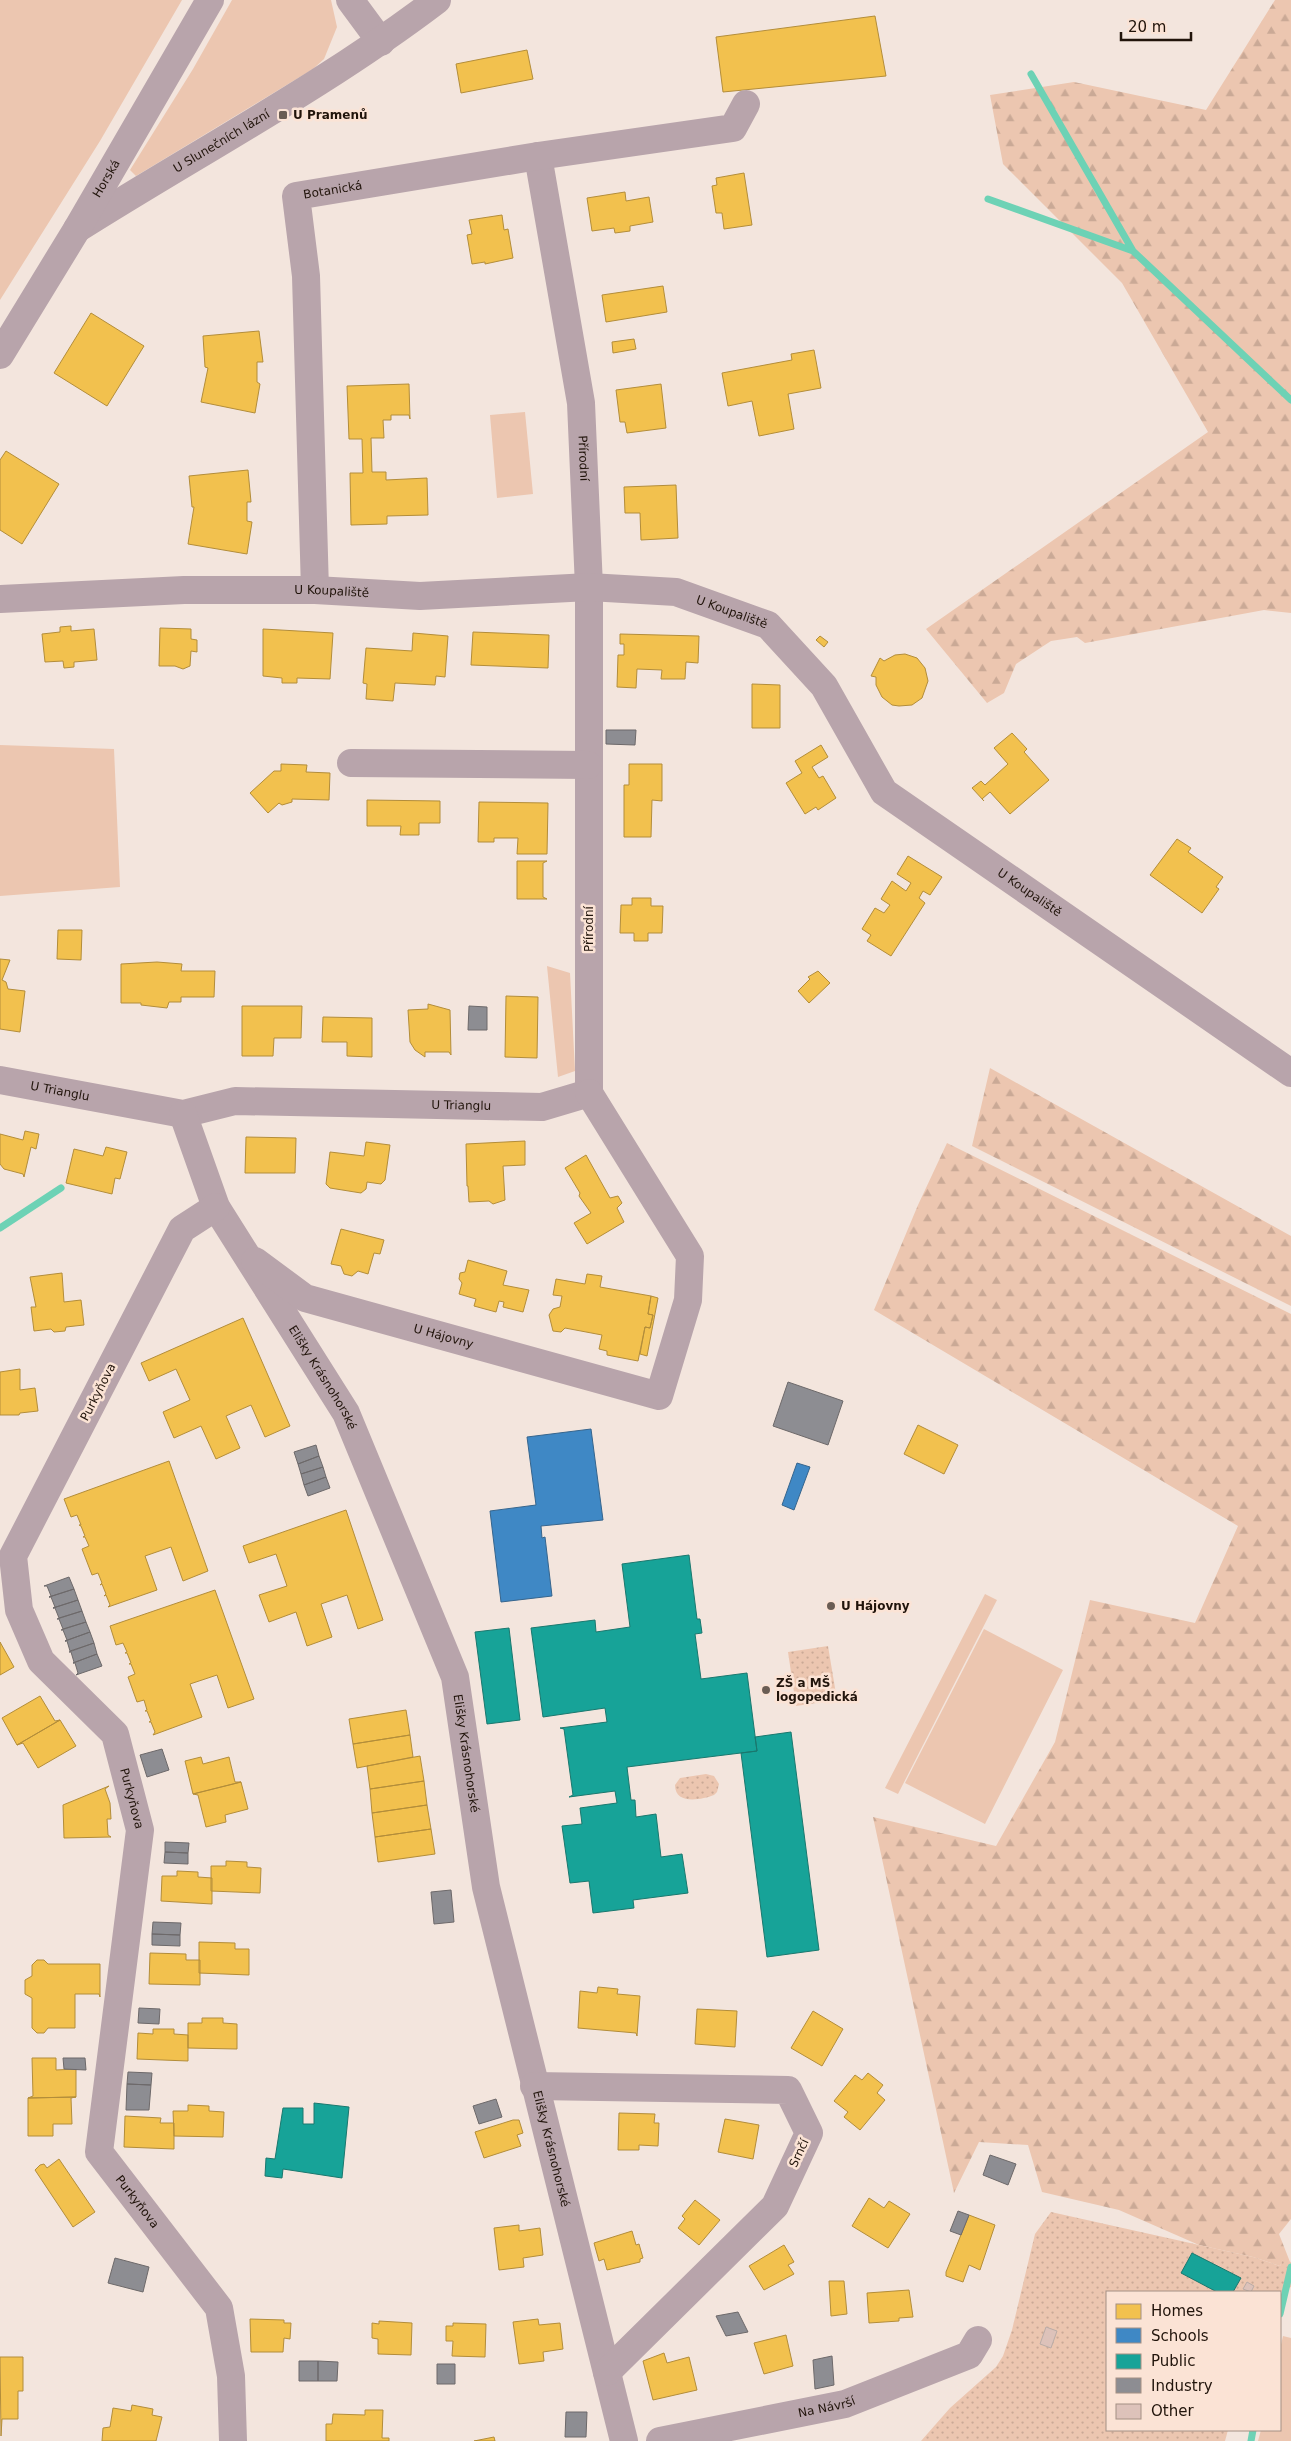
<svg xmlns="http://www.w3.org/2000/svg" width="1291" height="2441" font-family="'DejaVu Sans',sans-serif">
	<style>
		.grass { fill: #ecc6b0 }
		.forest { fill: url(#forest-firs) }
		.park { fill: url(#park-dots) }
		.homes { fill: #f2c14e; stroke: #b38d3a }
		.schools { fill: #3f88c5; stroke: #36658d }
		.public { fill: #17a398; stroke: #1a786e }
		.industry { fill: #8d8d92; stroke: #6d696a }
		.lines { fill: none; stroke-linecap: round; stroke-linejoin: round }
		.stream { stroke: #6dd2b5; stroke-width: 7 }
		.building { fill: #ddc2ba; stroke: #baaca7 }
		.minor { stroke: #b8a4ab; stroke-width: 28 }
		.poi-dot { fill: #6a5d54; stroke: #fbe3d5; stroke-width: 2 }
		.labels { text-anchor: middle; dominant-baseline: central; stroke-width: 5; stroke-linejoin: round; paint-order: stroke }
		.poi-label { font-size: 12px; font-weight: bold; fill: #21140b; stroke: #fbe3d5; text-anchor: start }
		.street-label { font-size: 12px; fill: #21140b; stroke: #fbe3d5 }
	</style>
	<defs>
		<pattern id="forest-firs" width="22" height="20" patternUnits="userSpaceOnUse" patternTransform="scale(1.25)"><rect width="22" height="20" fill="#ecc6b0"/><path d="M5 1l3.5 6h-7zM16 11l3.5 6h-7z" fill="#caa996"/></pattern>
		<pattern id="park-dots" width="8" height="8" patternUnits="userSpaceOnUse" patternTransform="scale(1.25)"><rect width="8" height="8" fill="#ecc6b0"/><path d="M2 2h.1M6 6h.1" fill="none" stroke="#caa996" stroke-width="1.8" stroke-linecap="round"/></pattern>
	</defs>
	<rect width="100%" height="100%" fill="#f3e5dd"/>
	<path class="grass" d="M0 0H182L100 141 0 300Z
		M232 0H331L337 27 324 59 313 69 136 176 130 170 193 69Z
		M525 412 533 494 497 498 490 415Z
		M0 745 114 749 120 887 0 896Z
		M547 966 570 973 575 1071 558 1077Z
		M985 1594 997 1600 898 1794 885 1788Z
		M984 1629 1063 1670 985 1824 905 1783Z
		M1283 2336 1291 2338V2441H1258L1261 2430H1280V2349Z"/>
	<path class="forest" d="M1275 0H1291V613L1264 610 1085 643 1077 637 1051 641 1016 664 1004 693 987 703 926 629 1208 432 1122 283 1003 164 990 95 1074 82 1206 110Z
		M990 1068 1291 1236V1306L972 1146Z
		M947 1143 1291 1314V2219L1279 2234 1290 2262 1283 2260 1280 2266 1253 2257 1199 2245 1119 2210 1042 2192 1028 2145 979 2142 954 2193 873 1817 996 1846 1055 1742 1090 1600 1195 1623 1238 1526 874 1310 918 1205Z"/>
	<path class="park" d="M828 1646 837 1700 796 1706 788 1652Z
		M706 1774 714 1776 719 1784 717 1792 714 1795C701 1800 675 1805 675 1785L680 1778Z
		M1051 2212 1253 2257 1280 2266 1283 2259 1291 2262V2287L1279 2292H1107V2430H1228L1225 2441H921L950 2408 996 2367 1003 2356 1012 2330 1035 2234Z"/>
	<path class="homes" d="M875 16 886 76 723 92 716 37Z
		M527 50 533 79 461 93 456 64Z
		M744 173 752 225 724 229 722 213H716L712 186 717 185 716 178Z
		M625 192 626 201 649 197 653 222 630 226V231L615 233 614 228 592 231 587 198Z
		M502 215 504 230 508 229 513 258 485 264V262L472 264 467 235 472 234 469 220Z
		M663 286 667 312 606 322 602 295Z
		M91 313 144 346 107 406 54 373Z
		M259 331 263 362H257V382L260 384 255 413 201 402 208 368 205 367 203 336Z
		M634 339 636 349 613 353 612 342Z
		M814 350 821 388 788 394 794 429 759 436 752 401 728 406 722 373 792 360 791 354Z
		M409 384 410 419 409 415H391V420H383L384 438H371L372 472H386V480L427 478 428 515 387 516V524L351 525 350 473H363L362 439H349L347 386Z
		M661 384 666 428 627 433 625 422H620L616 390Z
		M6 451 59 484 22 544 0 530V460Z
		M248 470 251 502H247V521L252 522 247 554 188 544 194 507H192L189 476Z
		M676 485 678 538 641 540 640 513H625L624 487Z
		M71 626V631L94 629 97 660 74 662V667L64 668 63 661 45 662 42 634 60 632V627Z
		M160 628 191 629V639L197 640V652L191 651 190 666 183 669 175 666H159Z
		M263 629 333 633 330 679 297 678V683H282V678L263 676Z
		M473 632 549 635 548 668 471 665Z
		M413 633 448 636 445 677 436 676 435 685 395 683 393 701 366 699 367 684 363 683 366 648 412 651Z
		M620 634 699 636 698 663 686 662 685 679H661L662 670 637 669 636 688 617 687 618 655H624V644H620Z
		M820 636 828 642 824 647 816 640Z
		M905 654 917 658 925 668 928 681 922 698 912 705 899 706 892 705 882 697 876 685V677L871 676 880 658 884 661 895 655Z
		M752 684 780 685V728H752Z
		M1012 733 1027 749 1024 752 1049 780 1010 814 990 792 982 799 984 801 972 788 981 781 985 785 1008 764 994 748Z
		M821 745 828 757 812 767 819 778 823 776 836 798 818 810 816 807 805 814 786 783 802 773 795 761Z
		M281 764 307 765 306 772 330 773 329 800 292 799V802L282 805 279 803 268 813 250 793 274 771H281Z
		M629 764H662V801L652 800 651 837H624V785H629Z
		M367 800 440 801V823H419V835H400L401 826H367Z
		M479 802 548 803 547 854H517L518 838H494V842H478Z
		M1177 839 1191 848 1188 852 1223 877 1216 887 1219 889 1202 913 1150 875Z
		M908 856 942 877 930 895 923 891 919 898 925 903 891 956 867 941 871 935 862 929 875 908 884 913 890 905 881 899 892 881 906 891 911 883 897 874Z
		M517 861H547L543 863V897L547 899H517Z
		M632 898H651V906H663L662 933H648V941H634V933H620L621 905H632Z
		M58 930H82L81 960 57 959Z
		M0 959 10 960 2 980 6 982 8 989 25 991 20 1032 0 1029Z
		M157 962 182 964 181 971H215L214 997H181V1002H169L167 1008 141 1005V1003H121V964Z
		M818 971 830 983 809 1003 798 991 810 979 808 977Z
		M506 996 538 997 537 1058 505 1057Z
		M428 1004 450 1010 451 1055 449 1052H425V1057L415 1050 410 1042 408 1010 428 1009Z
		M242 1006H302L301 1038H274L273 1056H242Z
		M323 1017 372 1018V1057L347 1056V1042H322Z
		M25 1131 39 1134 36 1149 31 1147 24 1177 23 1174 4 1169 0 1164V1134L23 1140Z
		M246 1137 296 1138 295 1173H245Z
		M525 1141V1165L503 1166 505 1200 493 1204 489 1201 469 1202 468 1186H467L466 1144Z
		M366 1142 390 1145 385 1180 381 1184 367 1182 366 1189 361 1193 330 1188 326 1184 330 1152 364 1156Z
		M106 1147 127 1152 120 1179 115 1178 112 1194 66 1183 74 1149 103 1156Z
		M586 1155 610 1198 618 1196 622 1203 617 1208 624 1222 587 1244 574 1223 591 1213 579 1196 580 1193 565 1168Z
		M341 1229 384 1240 380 1254 374 1253 368 1274 358 1271 352 1276 344 1274 341 1266 331 1264Z
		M468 1260 507 1271 503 1285 529 1290 523 1312 503 1307 504 1302 499 1301 496 1312 474 1306 476 1299 459 1294 462 1283 459 1279 460 1273 465 1272Z
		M62 1273 64 1302 81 1300 84 1325 66 1327 65 1331 54 1332 51 1329 34 1331 31 1307H36L30 1277Z
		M587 1274 602 1276 600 1287 651 1296 648 1314 653 1315 650 1328 645 1327 638 1361 607 1355V1351L599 1349 602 1335 565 1328 561 1332 553 1331 549 1315 553 1309 560 1307 562 1296 553 1295 556 1279 585 1284Z
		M651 1296 658 1298 647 1356 640 1354 645 1327 650 1328 653 1315 648 1314Z
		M243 1318 290 1426 265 1437 251 1405 226 1416 240 1448 216 1459 201 1426 174 1438 163 1412 190 1400 176 1369 149 1381 141 1363Z
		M20 1369V1390L35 1388 38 1411 20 1413 19 1415H0V1372Z
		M918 1425 958 1445 944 1474 904 1454Z
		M169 1461 208 1571 183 1581 171 1547 145 1556 157 1590 108 1607 110 1605 106 1595 104 1596 106 1594 102 1584 100 1585 102 1583 98 1573 92 1575 82 1549 89 1546 85 1537H83L85 1536 81 1526 79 1525H81L77 1515 71 1517 64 1499Z
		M346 1510 383 1620 358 1629 347 1595 321 1604 332 1637 307 1646 296 1612 269 1622 259 1595 287 1586 276 1554 249 1563 243 1546Z
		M215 1590 254 1699 228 1708 217 1675 190 1684 202 1717 153 1735 155 1732 151 1722H149L151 1721 147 1711H145L147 1710 144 1700 137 1702 128 1677 135 1674 131 1664H129L131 1663 127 1653H125L127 1652 123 1643 116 1645 110 1626Z
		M0 1642 14 1667 0 1675Z
		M40 1696 55 1721 60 1720 17 1745 2 1718Z
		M406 1710 410 1735 353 1744 349 1719Z
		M60 1720 76 1746 38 1768 23 1743 17 1745Z
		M410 1735 413 1757 357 1768 353 1744Z
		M420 1756 424 1781 370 1789 367 1766Z
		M201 1757 203 1764 229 1757 235 1782H241L193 1794 185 1761Z
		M424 1781 427 1805 372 1813 370 1789Z
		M241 1782 248 1809 225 1815 226 1822 206 1827 198 1795 193 1794Z
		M109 1786 105 1789 110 1803 111 1819H107L108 1835 111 1837 64 1838 63 1805Z
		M427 1805 431 1829 375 1837 372 1813Z
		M431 1829 435 1854 378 1862 375 1837Z
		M226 1861 247 1862V1867L261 1868 260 1893 211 1891V1866H226Z
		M177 1871 198 1872V1877L212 1878V1904L161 1901 162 1876H177Z
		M199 1942 235 1943V1949H249V1975L199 1973Z
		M150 1953 186 1954V1960H200V1985L149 1984Z
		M37 1960H44L48 1964H100V1997L99 1994H75V2028H48L44 2033H37L32 2028V1998L25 1994V1980L32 1976V1965Z
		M598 1987 618 1989 617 1994 640 1996 637 2036 636 2033 578 2028 580 1991 597 1993Z
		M697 2009 737 2011 735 2047 695 2044Z
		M813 2011 843 2029 822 2066 791 2048Z
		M202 2018H223V2023L237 2024V2049L188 2048V2023H202Z
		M153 2029H174V2034L188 2035V2061L137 2059 138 2033 153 2034Z
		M32 2058H56V2070L76 2069V2097L28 2098 33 2096Z
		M868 2073 883 2085 877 2093 885 2100 860 2130 844 2117 848 2112 834 2101 855 2075 862 2080Z
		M76 2097 71 2098 72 2124H53V2136H28V2098Z
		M188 2105 209 2106V2111L224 2112 223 2137 174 2136 173 2111H188Z
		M619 2113 655 2114 654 2123H659L658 2146 639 2145V2150H618Z
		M125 2116 161 2118 160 2123H174V2149L124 2147Z
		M725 2119 759 2125 753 2159 718 2152Z
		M513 2120H519L523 2133 517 2135 521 2146 484 2158 475 2132Z
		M59 2159 95 2212 73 2227 35 2170 40 2165 44 2164 47 2168Z
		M869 2198 884 2208 889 2201 910 2214 888 2248 852 2226Z
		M695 2200 720 2220 699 2245 678 2228 685 2219 682 2216Z
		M969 2215 995 2225 980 2270 969 2265 963 2282 946 2276V2272Z
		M519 2225V2231L540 2228 543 2255 523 2258 524 2267 499 2270 494 2228Z
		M632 2231 636 2245 639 2244 643 2258 640 2259V2262L607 2270 604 2259 599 2261 594 2243Z
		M784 2245 794 2262 788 2265 794 2274 764 2290 749 2266Z
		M829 2281H844L847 2314 831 2316Z
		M909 2290 913 2317 899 2318V2321L869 2323 867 2293Z
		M250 2319 284 2320V2323H291L290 2339 284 2338 283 2352H251Z
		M538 2319 539 2325 560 2323 563 2349 543 2352 544 2361 519 2364 513 2322Z
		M379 2321 412 2323 411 2355 378 2354V2339L372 2338V2323L379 2324Z
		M453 2323 486 2324 485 2357 452 2356 453 2341H446V2326H453Z
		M786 2335 793 2366 764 2374 754 2343Z
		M664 2353 667 2363 689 2357 697 2390 653 2400 643 2361Z
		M0 2357H23V2391H18V2419H2L1 2436Z
		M132 2405 153 2409 152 2415 162 2417 156 2441H102L103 2428 110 2427 113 2408 131 2411Z
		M365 2410H383L382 2438H389V2441H326V2424H332L333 2414 365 2415Z
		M494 2437 495 2441H474Z"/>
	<path class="schools" d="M591 1429 603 1520 541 1526 542 1538 545 1537 552 1596 501 1602 490 1511 536 1505 527 1437Z
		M797 1463 810 1467 794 1510 782 1505Z"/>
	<path class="public" d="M689 1555 697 1619H700L702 1633 695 1634 701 1679 747 1673 757 1751 627 1767 631 1800H635L636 1817 656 1814 661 1857 682 1854 688 1893 633 1900 634 1908 593 1913 589 1881 570 1883 562 1826 582 1824 580 1808 617 1803 615 1791 569 1797 573 1795 564 1729 560 1728 607 1722 605 1708 543 1717 531 1628 595 1620 596 1632 630 1627 622 1564Z
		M509 1628 520 1720 487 1724 475 1632Z
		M791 1732 819 1950 767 1957 741 1753 757 1751 755 1737Z
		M314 2103 349 2107 342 2178 283 2169 282 2178 265 2176 266 2158 275 2159 283 2108H303V2124H314Z
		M1192 2253 1241 2278 1233 2292H1217L1181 2273Z"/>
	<path class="industry" d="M606 730H636L635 745 606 744Z
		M469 1006 487 1007V1030H468Z
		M788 1382 843 1401 828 1445 773 1426Z
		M316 1445 319 1456 298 1464 294 1452Z
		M319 1456 323 1467 301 1474 298 1464Z
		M323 1467 326 1477 304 1485 301 1474Z
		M326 1477 330 1488 308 1496 304 1485Z
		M69 1577 74 1589 49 1597 51 1596 47 1586H44Z
		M74 1589 78 1600 53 1608 55 1607 51 1597H49Z
		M78 1600 82 1611 59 1618 55 1608H53Z
		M82 1611 86 1622 63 1629 59 1619H57Z
		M86 1622 90 1632 65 1641 67 1640 63 1630H61Z
		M90 1632 94 1643 70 1651 67 1641H65Z
		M94 1643 97 1654 73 1663 74 1662 71 1652H69Z
		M97 1654 102 1666 76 1675 78 1673 75 1663H73Z
		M162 1749 169 1770 147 1777 140 1755Z
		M165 1842 189 1843 188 1853 165 1852Z
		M165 1852 188 1853V1864L164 1863Z
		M451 1890 454 1922 434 1924 431 1892Z
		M153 1922 181 1923 180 1935 152 1934Z
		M152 1934 180 1935V1946L152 1945Z
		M139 2008 160 2009 159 2024 138 2023Z
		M63 2058H85L86 2070 64 2069Z
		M128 2072 152 2073 151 2085 127 2084Z
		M127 2084 151 2085 149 2110H126Z
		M496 2099 502 2117 479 2124 473 2106Z
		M990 2155 1016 2164 1008 2185 983 2175Z
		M958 2211 969 2215 961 2235 950 2231Z
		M115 2258 149 2267 143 2292 108 2283Z
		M738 2312 748 2332 726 2336 716 2316Z
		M832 2356 834 2385 815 2389 813 2360Z
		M299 2361H318V2381H299Z
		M318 2361 338 2362 337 2381H318Z
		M437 2364H455V2384H437Z
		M566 2412H587L586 2437H565Z"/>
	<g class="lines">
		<path class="stream" d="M1031 74 1133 251 1291 400
			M988 199 1133 251
			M0 1228 61 1188
			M1280 2314 1291 2267
			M1251 2441 1253 2430"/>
	</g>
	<path class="building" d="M1247 2282 1254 2286 1251 2292 1243 2289Z
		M1046 2327 1057 2331 1051 2348 1040 2344Z"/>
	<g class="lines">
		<g class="minor">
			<path d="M350 0 381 42"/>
			<path id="s1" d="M538 156 581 403 589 587V1093"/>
			<path id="s2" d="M77 229C197 153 324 86 437 0"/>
			<path id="s3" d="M0 355 77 229 210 0"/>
			<path id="s4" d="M315 590 306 276 296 196 538 156 733 128 746 104"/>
			<path id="s5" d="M0 599 184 590H315L420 596 589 587 676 592 768 625 824 686 884 792 1291 1073"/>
			<path d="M351 763 588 765"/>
			<path id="s6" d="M0 1080 183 1114 235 1101 542 1107 589 1093"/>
			<path id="s7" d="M183 1114 216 1207 346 1413 455 1677 486 1887 624 2441"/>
			<path id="s8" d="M216 1207 182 1229 13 1556 19 1610 41 1661 115 1734 140 1830 99 2152 219 2308 231 2376 233 2441"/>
			<path id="s9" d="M255 1261 305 1298 659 1396 688 1300 690 1256 589 1093"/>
			<path d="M534 2086 788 2090 809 2133 775 2206 607 2372"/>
			<path id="s10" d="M660 2441 845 2404 969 2355 978 2340"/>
		</g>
	</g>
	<g class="poi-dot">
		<rect x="278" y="110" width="10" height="10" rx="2.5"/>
		<circle cx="831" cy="1606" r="5"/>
		<circle cx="766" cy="1690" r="5"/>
	</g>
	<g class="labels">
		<g class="poi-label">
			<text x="293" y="115">U Pramenů</text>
			<text x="841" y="1606">U Hájovny</text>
			<text x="776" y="1683">ZŠ a MŠ<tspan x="776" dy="14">logopedická</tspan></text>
		</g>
		<g class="street-label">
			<text stroke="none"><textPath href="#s2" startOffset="169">U Slunečních lázní</textPath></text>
			<text stroke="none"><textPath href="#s3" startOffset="206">Horská</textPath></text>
			<text stroke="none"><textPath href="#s4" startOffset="432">Botanická</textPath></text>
			<text stroke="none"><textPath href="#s1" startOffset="306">Přírodní</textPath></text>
			<text stroke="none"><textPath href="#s5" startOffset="332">U Koupaliště</textPath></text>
			<text stroke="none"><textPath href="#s5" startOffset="736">U Koupaliště</textPath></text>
			<text stroke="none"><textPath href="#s5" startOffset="1156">U Koupaliště</textPath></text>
			<text transform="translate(589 929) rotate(-90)">Přírodní</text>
			<text stroke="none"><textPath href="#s6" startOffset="61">U Trianglu</textPath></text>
			<text stroke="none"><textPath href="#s6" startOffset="466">U Trianglu</textPath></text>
			<text stroke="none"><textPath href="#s9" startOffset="206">U Hájovny</textPath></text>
			<text stroke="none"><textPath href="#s7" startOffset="300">Elišky Krásnohorské</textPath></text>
			<text transform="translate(98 1392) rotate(-63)">Purkyňova</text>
			<text stroke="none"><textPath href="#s7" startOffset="705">Elišky Krásnohorské</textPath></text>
			<text stroke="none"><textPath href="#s8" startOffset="689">Purkyňova</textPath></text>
			<text stroke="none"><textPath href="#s7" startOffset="1110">Elišky Krásnohorské</textPath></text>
			<text transform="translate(799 2153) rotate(-65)">Srnčí</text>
			<text stroke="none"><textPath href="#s8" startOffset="1109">Purkyňova</textPath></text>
			<text stroke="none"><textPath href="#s10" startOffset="170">Na Návrší</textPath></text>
		</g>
	</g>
	<rect x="1106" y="2291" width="175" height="140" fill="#fbe3d5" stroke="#a49084"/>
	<rect x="1116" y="2304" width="25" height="15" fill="#f2c14e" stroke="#a49084"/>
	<text x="1151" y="2316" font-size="15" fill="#21140b">Homes</text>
	<rect x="1116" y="2328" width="25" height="15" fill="#3f88c5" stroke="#a49084"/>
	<text x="1151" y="2341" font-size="15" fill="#21140b">Schools</text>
	<rect x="1116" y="2354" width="25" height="15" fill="#17a398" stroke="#a49084"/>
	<text x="1151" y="2366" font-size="15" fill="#21140b">Public</text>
	<rect x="1116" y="2378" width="25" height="15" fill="#8d8d92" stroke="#a49084"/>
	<text x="1151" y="2391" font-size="15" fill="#21140b">Industry</text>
	<rect x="1116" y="2404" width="25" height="15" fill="#ddc2ba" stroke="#a49084"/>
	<text x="1151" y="2416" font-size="15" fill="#21140b">Other</text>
	<path d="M1121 32v8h70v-8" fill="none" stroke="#21140b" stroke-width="2.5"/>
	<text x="1128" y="32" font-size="15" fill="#21140b" stroke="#fbe3d5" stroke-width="4" paint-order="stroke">20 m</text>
</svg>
